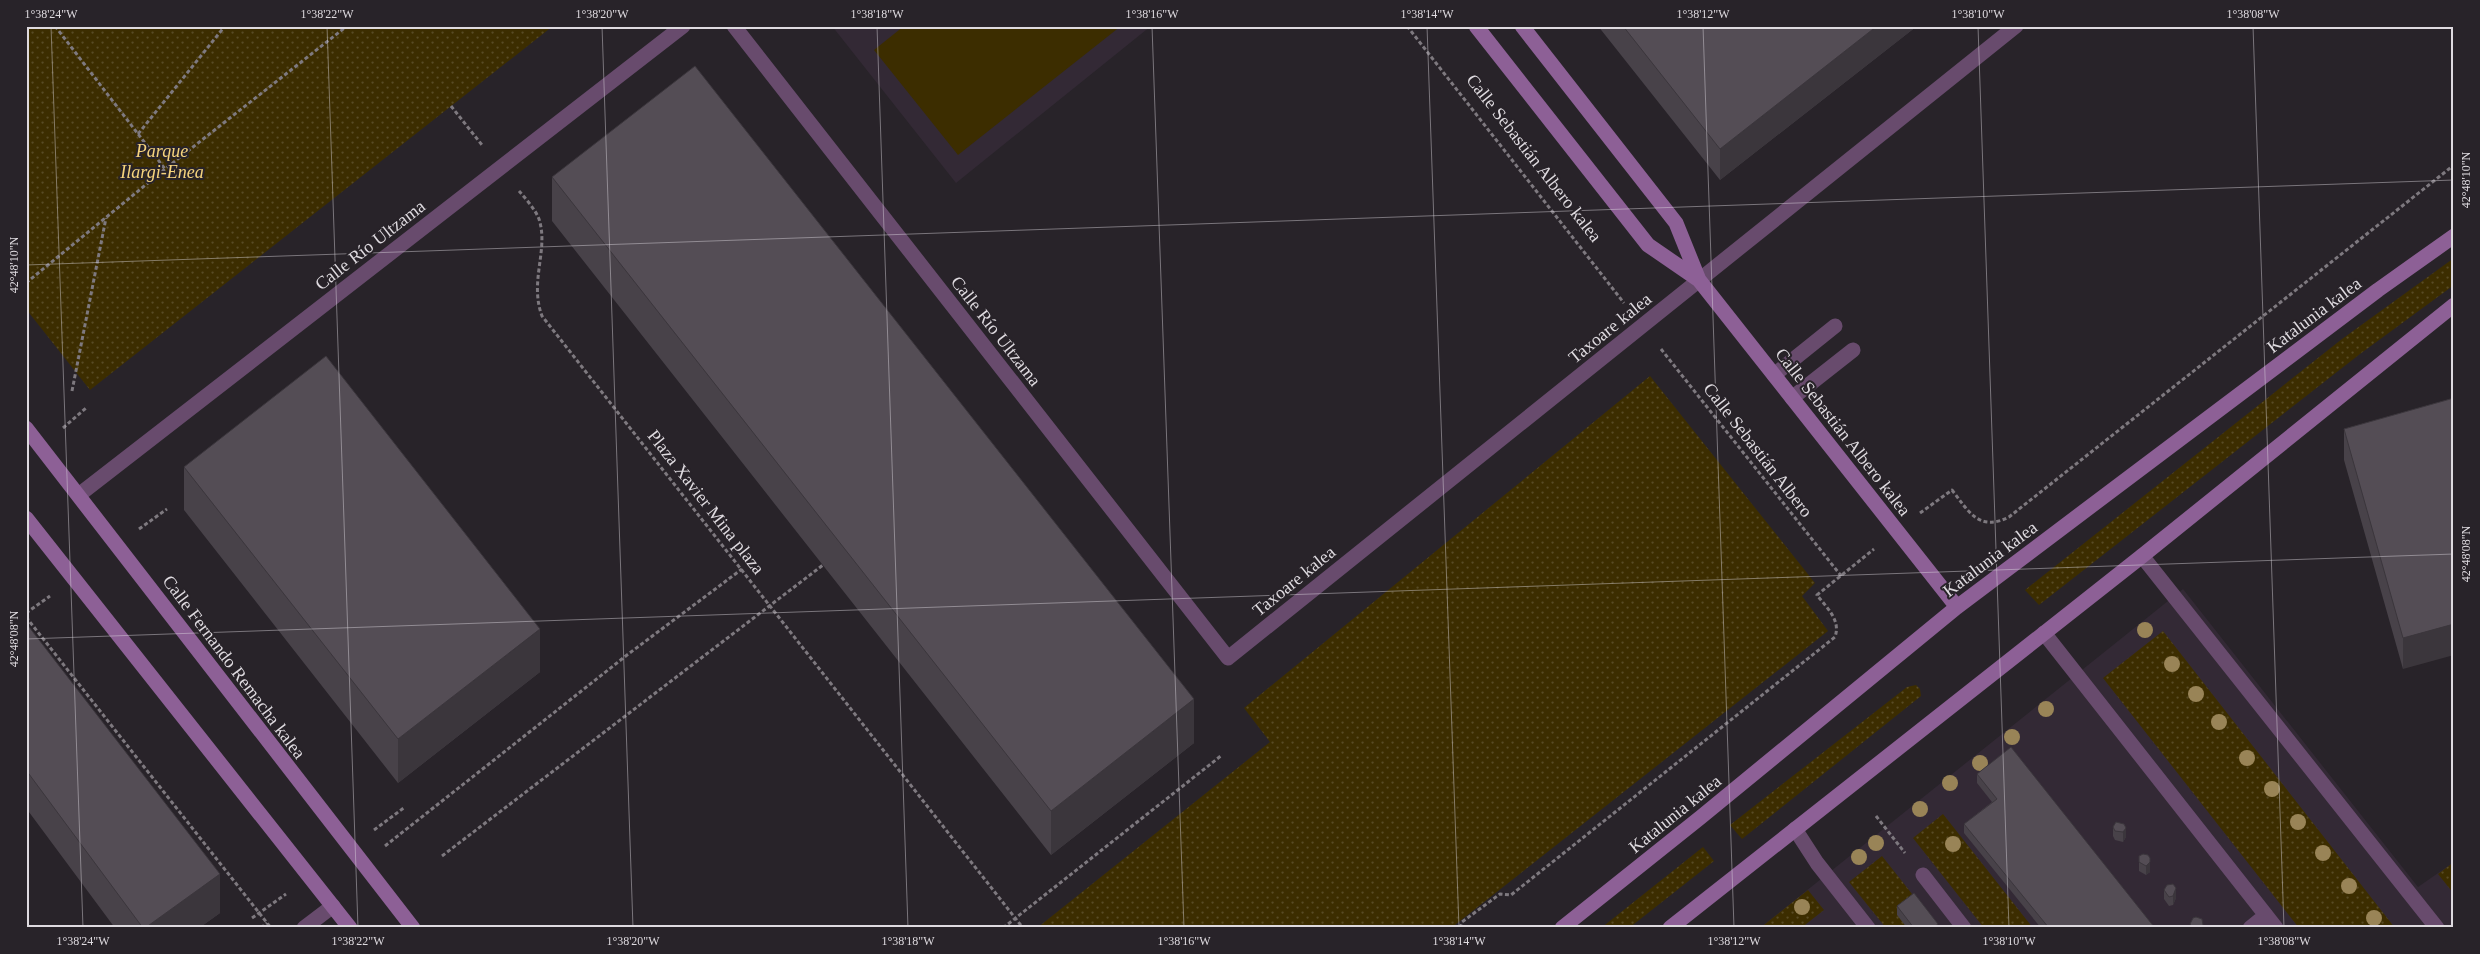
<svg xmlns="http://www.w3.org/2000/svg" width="2480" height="954" font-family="Georgia,serif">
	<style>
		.built { fill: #332935 }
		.green { fill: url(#green-dots) }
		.pitch { fill: #3c2d00 }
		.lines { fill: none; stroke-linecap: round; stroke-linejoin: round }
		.path { stroke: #7e797f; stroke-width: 3; stroke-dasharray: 4 2.5; stroke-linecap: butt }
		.lane { stroke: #684b6d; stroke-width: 15 }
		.street { stroke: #684b6d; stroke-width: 15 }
		.secondary { stroke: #8d6096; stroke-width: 15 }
		.tree { fill: #998457 }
		.wall { fill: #484249 }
		.shaded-wall { fill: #3b363c }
		.building { fill: #544d55; stroke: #3b363c }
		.ticks { fill: none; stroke: #dedadf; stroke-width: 1; stroke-opacity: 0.45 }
		.labels { text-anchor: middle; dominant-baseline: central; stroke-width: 4; stroke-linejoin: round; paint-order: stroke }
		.park-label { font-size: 18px; font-style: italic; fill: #f6d47d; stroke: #282329 }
		.street-label { font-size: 18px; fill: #dedadf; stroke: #282329 }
		.neatline { fill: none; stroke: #dedadf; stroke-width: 2 }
		.ticks-label { font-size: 12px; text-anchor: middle; fill: #dedadf }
	</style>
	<defs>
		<pattern id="green-dots" width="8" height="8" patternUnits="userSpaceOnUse" patternTransform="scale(1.25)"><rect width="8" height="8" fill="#3c2d00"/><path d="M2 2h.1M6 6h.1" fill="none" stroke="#584b25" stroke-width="1.8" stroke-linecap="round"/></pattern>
	</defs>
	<rect width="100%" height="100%" fill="#282329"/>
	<path class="built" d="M832 26H1151L956 183Z
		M2183 589 2418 887 2454 862V928H1760Z"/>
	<path class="green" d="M26 26H553L90 390 26 309Z
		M2454 258V285L2360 354 2039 605 2025 590 2342 339Z
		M1650 376 1815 583 1802 596 1828 631 1451 928H1037L1270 742 1244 708Z
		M2163 631 2395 928H2299L2103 678Z
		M1916 685 1920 689 1921 696 1742 839 1730 825 1907 687Z
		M1943 814 2033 928H1984L1913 838Z
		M1703 847 1714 861 1629 928H1601Z
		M1882 856 1939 928H1886L1849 882Z
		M2454 862V894L2438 874Z
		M1808 890 1824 910 1801 928H1760Z"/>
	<path class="pitch" d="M904 26H1121L958 155 874 50Z"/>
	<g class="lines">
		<path class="path" d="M55 26 165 169
			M1407 26 1624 303
			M451 106 482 145
			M138 134 225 26
			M519 191C526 199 535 209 539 219 549 250 529 281 542 316L1023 928
			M26 283 165 169 347 26
			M1661 349 1842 577
			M72 391 106 218
			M63 428 86 408
			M1920 513 1952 490C1969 512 1979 532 2009 517L2454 165
			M139 529 167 509
			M26 613 50 596
			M26 617 271 928
			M1876 816 1905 853
			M374 830 405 807
			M385 846 627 655 742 569
			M442 856 823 565
			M252 918 286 894
			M261 928 267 923
			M1003 928 1222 755
			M1460 928 1462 922 1500 894 1511 895 1835 637C1841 620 1827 608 1817 595L1874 549"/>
		<path class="lane" d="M1774 375 1835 326
			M1792 398 1853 350
			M2142 556 2437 928
			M2044 633 2276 928
			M1795 829 1817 863 1868 928
			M2250 928 2266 915"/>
		<path class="street" d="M734 26 1228 658 2016 26
			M80 494 683 26
			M1923 875 1964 928
			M304 928 333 906"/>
		<path class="secondary" d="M1476 26 1648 245 1699 280
			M1522 26 1676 223 1699 280 1957 607
			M26 428 413 928
			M26 518 350 928
			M1562 928 1701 817 1957 607 2378 290 2454 236
			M1670 928 2142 556 2454 305"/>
	</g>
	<g class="tree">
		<circle cx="2145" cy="630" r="8"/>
		<circle cx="2172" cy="664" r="8"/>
		<circle cx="2196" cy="694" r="8"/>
		<circle cx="2046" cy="709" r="8"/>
		<circle cx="2219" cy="722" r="8"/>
		<circle cx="2012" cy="737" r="8"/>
		<circle cx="2247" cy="758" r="8"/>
		<circle cx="1980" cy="763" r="8"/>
		<circle cx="1950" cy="783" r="8"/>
		<circle cx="2272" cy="789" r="8"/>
		<circle cx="1920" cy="809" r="8"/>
		<circle cx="2298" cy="822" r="8"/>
		<circle cx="1876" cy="843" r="8"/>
		<circle cx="1953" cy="844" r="8"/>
		<circle cx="2323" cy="853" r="8"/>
		<circle cx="1859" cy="857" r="8"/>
		<circle cx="2349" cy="886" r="8"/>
		<circle cx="1802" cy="907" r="8"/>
		<circle cx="2374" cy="918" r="8"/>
	</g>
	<path class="wall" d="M1598 26H1917L1720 180Z
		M552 177 1194 743 1051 855 552 221Z
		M2454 398 2403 669 2344 460V429Z
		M184 467 540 672 398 783 184 510Z
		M26 623 220 913 199 928H115L26 808Z
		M1977 774 2155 928H2041L1964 833V824L1992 802 1977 783Z
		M2116 822 2126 837 2123 842 2115 840 2113 836V827Z
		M2139 856 2150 872 2146 875 2139 871Z
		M2164 890 2176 898 2173 905 2169 906 2164 899Z
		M1897 906 1938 928H1907L1897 915Z"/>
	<path class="shaded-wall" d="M1877 26H1917L1720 180V149Z
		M2454 624V655L2403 669V638Z
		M540 629V672L398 783V739Z
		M1194 699V743L1051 855V811Z
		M2126 828V837L2123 842V832Z
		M2150 858V872L2146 875V866Z
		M220 874V913L199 928H145Z
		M2176 888V898L2173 905V896Z"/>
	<path class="building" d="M1623 26H1877L1720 149Z
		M695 66 1194 699 1051 811 552 177Z
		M326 356 540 629 398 739 184 467Z
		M2454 398V624L2403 638 2344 429Z
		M26 623 220 874 145 928H143L26 770Z
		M2011 747 2155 928H2049L1964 824 1997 799 1977 774Z
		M2116 822 2124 824 2126 828 2123 832 2115 831 2113 827Z
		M2143 854 2148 855 2150 858V862L2146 866 2139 862V856Z
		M2173 884 2176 888 2173 896 2169 897 2164 890 2167 885Z
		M1914 893 1938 924 1933 928H1914L1897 906Z
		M2196 917 2202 919 2203 925 2201 928 2192 927 2190 924 2193 918Z"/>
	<path class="ticks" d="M51 26 83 928M327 26 358 928M602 26 633 928M877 26 908 928M1152 26 1184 928M1427 26 1459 928M1703 26 1734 928M1978 26 2009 928M2253 26 2284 928M26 265 2454 180M26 639 2454 554"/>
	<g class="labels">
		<g class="park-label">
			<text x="162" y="151">Parque<tspan x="162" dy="21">Ilargi-Enea</tspan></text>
		</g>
		<g class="street-label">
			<text transform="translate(1534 158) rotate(52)">Calle Sebastián Albero kalea</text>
			<text transform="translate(370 245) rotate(-38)">Calle Río Ultzama</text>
			<text transform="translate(2314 315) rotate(-37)">Katalunia kalea</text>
			<text transform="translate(1610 328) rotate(-39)">Taxoare kalea</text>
			<text transform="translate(996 331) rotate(52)">Calle Río Ultzama</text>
			<text transform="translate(1843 432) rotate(52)">Calle Sebastián Albero kalea</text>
			<text transform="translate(1758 450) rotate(52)">Calle Sebastián Albero</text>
			<text transform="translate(706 502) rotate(52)">Plaza Xavier Mina plaza</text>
			<text transform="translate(1990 559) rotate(-37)">Katalunia kalea</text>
			<text transform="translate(1294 581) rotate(-39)">Taxoare kalea</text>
			<text transform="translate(234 667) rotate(53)">Calle Fernando Remacha kalea</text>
			<text transform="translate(1675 814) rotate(-39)">Katalunia kalea</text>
		</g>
	</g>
	<rect width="2480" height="954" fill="none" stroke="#282329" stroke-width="55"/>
	<rect x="28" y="28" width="2424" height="898" class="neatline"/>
	<g class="ticks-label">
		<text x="51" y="18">1°38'24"W</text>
		<text x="327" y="18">1°38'22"W</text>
		<text x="602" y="18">1°38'20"W</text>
		<text x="877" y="18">1°38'18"W</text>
		<text x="1152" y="18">1°38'16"W</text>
		<text x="1427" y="18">1°38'14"W</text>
		<text x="1703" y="18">1°38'12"W</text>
		<text x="1978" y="18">1°38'10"W</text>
		<text x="2253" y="18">1°38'08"W</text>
		<text transform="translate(2466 180) rotate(-90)" y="4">42°48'10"N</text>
		<text transform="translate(14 265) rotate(-90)" y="4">42°48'10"N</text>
		<text transform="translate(2466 554) rotate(-90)" y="4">42°48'08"N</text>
		<text transform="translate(14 639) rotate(-90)" y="4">42°48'08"N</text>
		<text x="83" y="945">1°38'24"W</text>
		<text x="358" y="945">1°38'22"W</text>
		<text x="633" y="945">1°38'20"W</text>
		<text x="908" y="945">1°38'18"W</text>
		<text x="1184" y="945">1°38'16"W</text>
		<text x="1459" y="945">1°38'14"W</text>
		<text x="1734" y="945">1°38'12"W</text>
		<text x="2009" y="945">1°38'10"W</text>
		<text x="2284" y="945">1°38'08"W</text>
	</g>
</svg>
